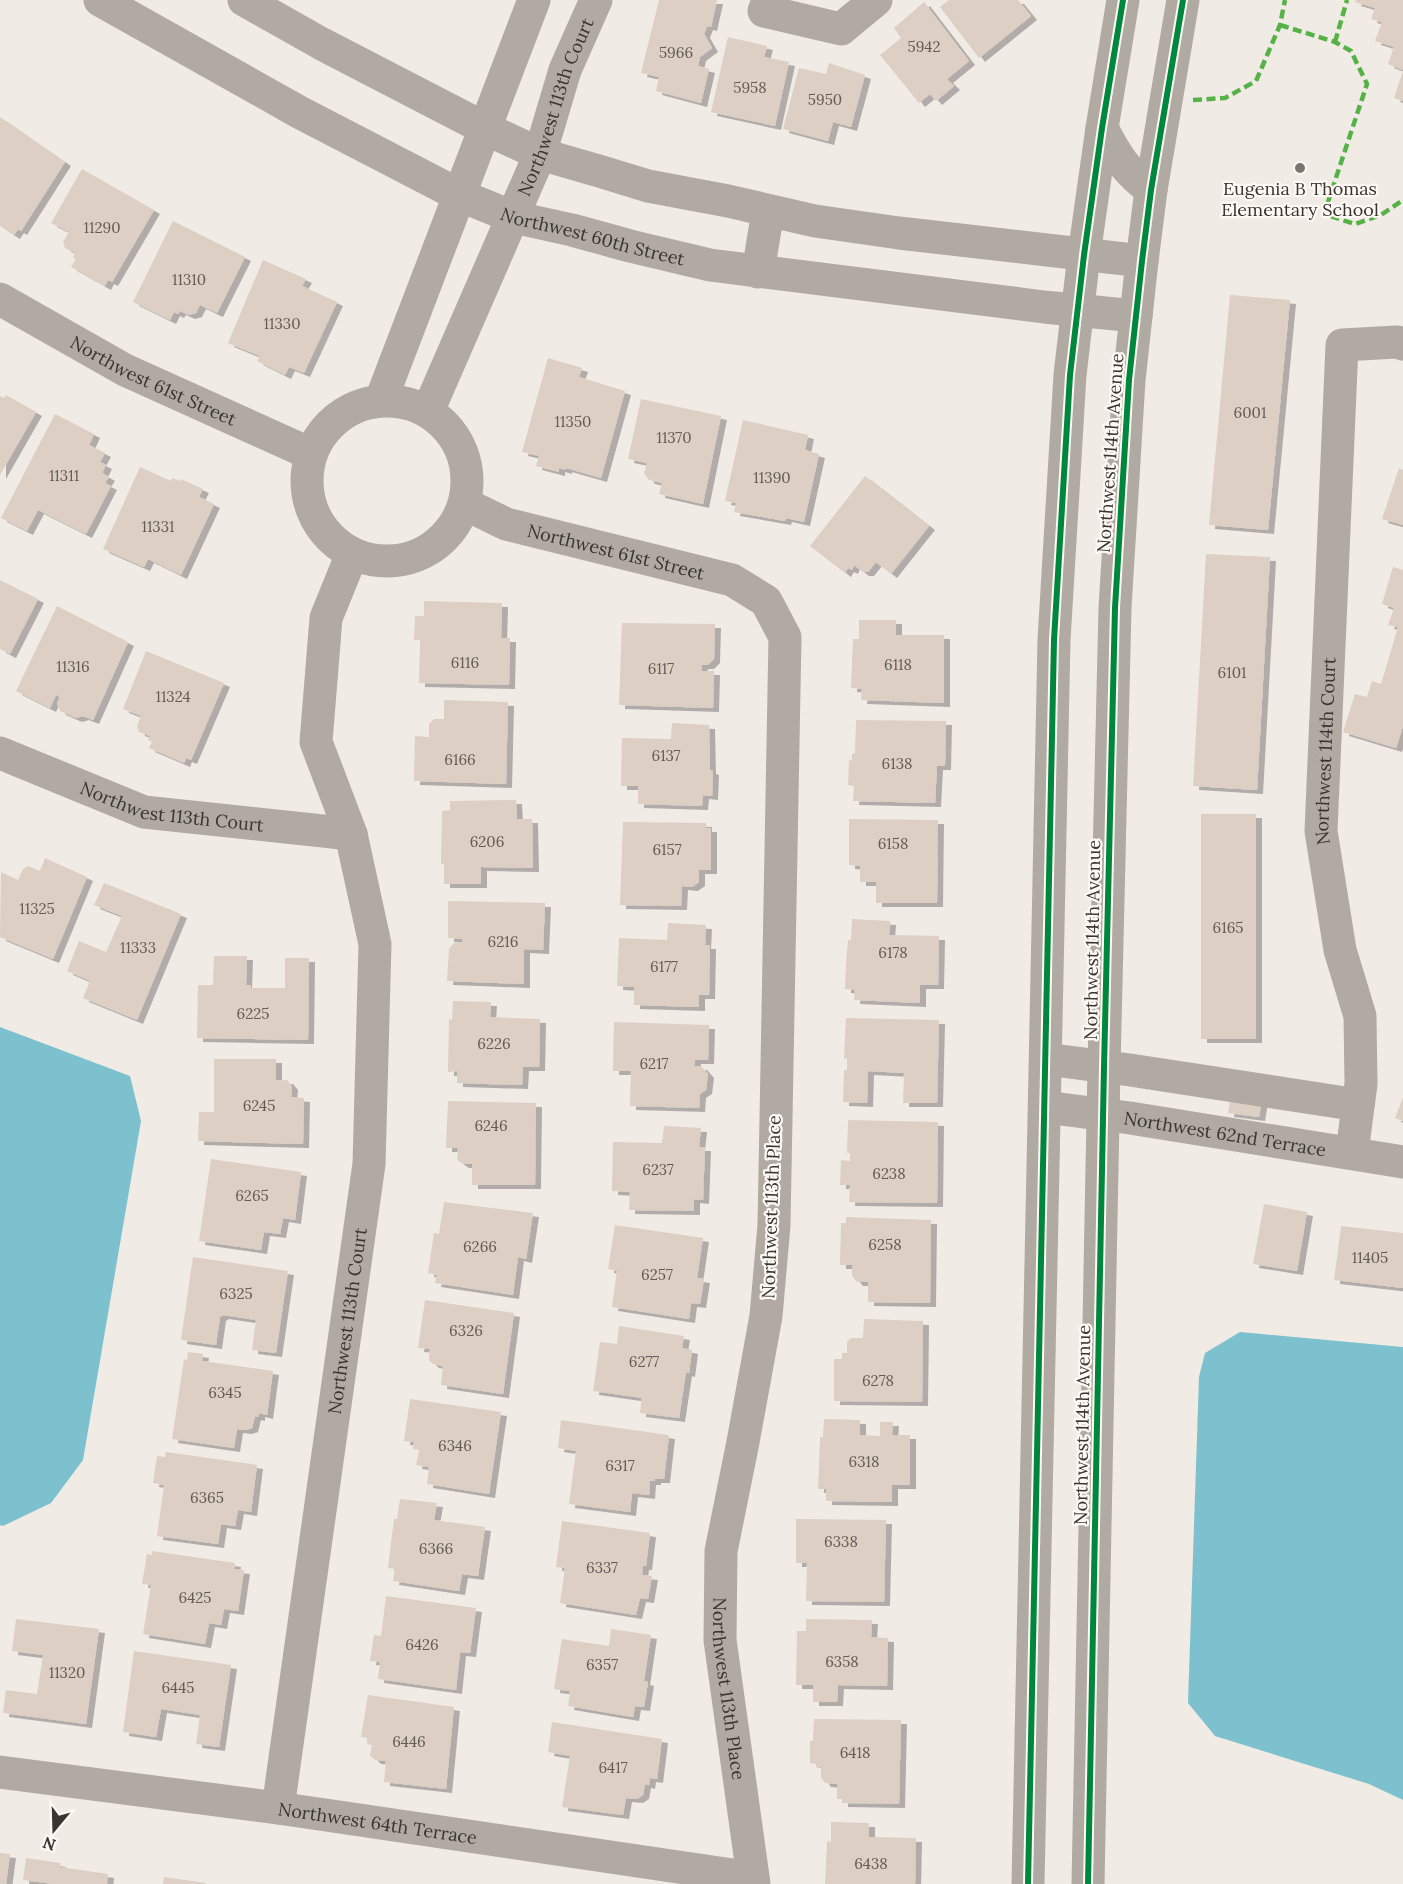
<svg xmlns="http://www.w3.org/2000/svg" width="1403" height="1884" font-family="Lora,serif">
	<style>
		.water { fill: #7dc0ce }
		.building { fill: #ddcfc3; filter: url(#shadow) }
		.lines { fill: none; stroke-linecap: round; stroke-linejoin: round }
		.minor { stroke: #b0aaa2; stroke-width: 33 }
		.quiet { stroke: #56b246; stroke-width: 4.5; stroke-dasharray: 9 4.5; stroke-linecap: butt }
		.cycleway-casing { stroke: #fef9f5; stroke-width: 10 }
		.cycleway { stroke: #00873e; stroke-width: 6 }
		.poi-dot { fill: #797570; stroke: #fef9f5; stroke-width: 2 }
		.labels { text-anchor: middle; dominant-baseline: central; stroke-width: 4.5; stroke-linejoin: round; paint-order: stroke }
		.number-label { font-size: 15px; fill: #625c56 }
		.street-label { font-size: 18px; fill: #393531; stroke: #fef9f5 }
		.poi-label { font-size: 18px; fill: #393531; stroke: #fef9f5 }
	</style>
	<defs>
		<filter id="shadow"><feDropShadow dx="6" dy="4" stdDeviation="0" flood-color="#0004"/></filter>
	</defs>
	<rect width="100%" height="100%" fill="#f1ebe6"/>
	<path class="water" d="M0 1027 130 1076 141 1121 83 1460 51 1503 3 1526 0 1525Z
		M1240 1332 1403 1347V1800L1369 1784 1215 1736 1188 1703 1199 1377 1205 1353Z"/>
	<path class="building" d="M659 0H717L711 27 707 26 704 34 712 48 700 57 698 66 709 69 701 103 656 91 659 77 641 73Z
		M949 0H1018L1031 16 979 58 940 7Z
		M1356 0H1403V70L1388 64 1394 47 1375 41 1382 22 1371 19 1375 8 1355 2Z
		M924 2 969 61 947 79 954 86 936 101 930 94 919 103 880 55 901 38 894 28Z
		M728 37 767 46 764 57 789 62 775 126 711 112Z
		M829 63 865 75 851 127 833 122 828 141 783 129 799 68 826 74Z
		M1403 71V101L1394 98Z
		M0 117 65 162 21 231 18 229 14 235 0 226Z
		M82 169 154 210 112 282 108 280 105 286 71 267 76 259 73 258 75 253 65 248 63 242 69 232 51 223Z
		M173 221 245 257 217 313 200 305 196 313 189 315 180 311 178 314 174 312 170 320 133 302Z
		M263 260 306 279 302 286 337 302 304 373 289 367 285 375 257 361 260 356 228 343Z
		M1230 295 1290 300 1268 530 1209 525Z
		M548 358 582 368 579 377 625 391 601 478 566 468V470L559 468V472L536 466 539 456 522 452Z
		M6 395 36 412 0 475V396L4 398Z
		M641 399 721 416 703 504 659 494 662 483 649 480 644 473 647 463 628 459Z
		M55 414 94 434 89 445 105 453 100 462 106 465 102 473 109 477 105 483 111 486 86 534 38 510 27 531 1 518Z
		M743 420 808 435 805 450 819 454 804 522 786 518 785 521 734 512 736 503 725 501Z
		M140 467 171 481 172 478 180 481 181 479 203 489 199 497 214 504 181 575 148 559 144 567 103 549Z
		M1399 468 1403 470V525L1382 519Z
		M865 476 929 526 891 574 876 562 868 572H863L854 565 852 570 848 568 845 573 810 546Z
		M1206 554 1270 557 1257 790 1193 786Z
		M1393 567 1403 570V726L1396 748 1343 732 1355 694 1367 697 1372 681 1381 684 1398 627 1388 625 1394 608 1382 604Z
		M0 580 38 599 10 654 0 649Z
		M424 601 502 603 501 638H510L509 685 419 683 420 640H414L415 616H424Z
		M57 606 128 642 93 720 83 716 76 718 60 711 57 703 60 697 56 695 50 708 16 691Z
		M859 620H896V635H944V703L861 700 862 689 851 688 853 639H859Z
		M622 623 715 624 714 659 708 665H702L701 671H714L713 708 619 705Z
		M146 651 224 683 191 760 186 758 184 763 149 748 152 742 148 740 150 736 139 732 137 726 141 716 123 709Z
		M444 700 508 702 506 784 414 781 415 736 429 737V724L434 719H444Z
		M856 720 946 721 945 766H937L935 803 853 801 854 786 848 785 849 760H852V754L855 753Z
		M672 723 709 725 710 770 713 771 712 796 703 795 702 806 638 804V786H621L622 738 671 739Z
		M516 800 517 819H532L533 868 481 867V884H444V864H441L442 811 450 810V801Z
		M1201 814H1256V1039H1201Z
		M849 819 938 820 937 903H876V882H860V866L849 865Z
		M623 822 706 823V828H711V870H699V882L692 887 682 886 681 906 620 905Z
		M45 858 87 877 53 959 0 937 1 872 18 880 23 869 28 866 40 871Z
		M104 883 181 914 137 1020 83 998 90 981 67 971 79 941 106 952 122 916 94 905Z
		M448 901 545 903 543 950 524 949V984L447 981 449 949 454 943H462V939L448 938Z
		M852 919 890 921 889 935 939 936 938 985H920V1003L854 1000 855 990 845 989 846 964 848 940H851Z
		M668 923 706 925 705 945H710L709 995H699V1007L634 1005V987L617 986 619 938 667 940Z
		M214 956H247L246 985H251V988H285V958H309L308 1040 197 1038 198 985H213Z
		M453 1001 491 1002 490 1017 540 1019 539 1067H523L522 1085 457 1083V1071L448 1072 449 1019 452 1020Z
		M846 1018 939 1020 937 1103H903L904 1073 868 1071 867 1103 843 1102 844 1070H847V1058L844 1059Z
		M614 1022 709 1025 708 1060H695L694 1066H701L708 1074 706 1090 700 1094 699 1108 630 1106 631 1071H613Z
		M214 1059H276V1080H287L292 1086 291 1097 304 1098 303 1144 198 1141 199 1112H214Z
		M1231 1095 1262 1099 1259 1117 1228 1113Z
		M1403 1097V1121L1395 1118Z
		M448 1101 536 1103 535 1185H472V1164H463L457 1160 458 1148H446Z
		M848 1120 938 1122 937 1203 849 1202 850 1185H840L841 1160 850 1161V1153H847Z
		M664 1126 701 1128 699 1147H705L703 1200 694 1199V1211L629 1210 630 1192 612 1191 613 1142 662 1143Z
		M211 1159 301 1172 295 1220 283 1218 280 1234 264 1232 261 1250 199 1241Z
		M444 1202 533 1213 526 1259 518 1257 513 1295 435 1283 437 1275 428 1273 434 1233 439 1234Z
		M1264 1204 1307 1212 1297 1271 1253 1264Z
		M846 1217 931 1220 930 1303 868 1302V1282H857L852 1276V1265H840L841 1223H846Z
		M615 1225 703 1238 697 1278 704 1279 700 1304 691 1303 689 1319 612 1307 617 1271 608 1269Z
		M1341 1226 1403 1233V1288L1334 1280Z
		M193 1257 288 1271 276 1353 252 1350 256 1320 223 1315 220 1317 216 1345 181 1340Z
		M425 1300 514 1313 503 1394 441 1385 443 1366 433 1364 429 1360 430 1349 418 1348Z
		M864 1319 923 1321 922 1402 834 1401V1359H842V1353H847V1342L851 1338H863Z
		M619 1326 684 1336 682 1348 692 1350 689 1373 686 1372 679 1418 640 1413 642 1398 593 1391 600 1342 617 1344Z
		M188 1352 203 1354 202 1361 273 1371 267 1415 259 1413V1417L255 1416 252 1428 246 1430 237 1429 234 1448 172 1439 184 1359 187 1360Z
		M410 1399 501 1412 489 1494 427 1484 429 1467 416 1465 419 1450 413 1449 414 1442 404 1441Z
		M824 1419 860 1420V1435L880 1436V1422H893L892 1435H910V1485H892V1502L826 1501V1489H818L820 1437H823Z
		M561 1420 669 1435 664 1479H655V1481H650L649 1495 632 1493 630 1512 569 1504 576 1451 558 1448Z
		M166 1452 257 1465 251 1512 238 1510 235 1526 221 1524 218 1544 157 1536 164 1485 153 1483 157 1456 165 1457Z
		M400 1499 437 1503 434 1520 485 1527 478 1576 462 1574 459 1591 393 1581 395 1569 388 1568 394 1519H397Z
		M796 1519 886 1520 884 1602 806 1601 807 1563H796Z
		M562 1521 650 1533 646 1566H643L642 1575 652 1576 648 1599 640 1598 636 1615 560 1603 565 1568 556 1567Z
		M152 1551 235 1563 234 1569 244 1570 238 1611 224 1609 221 1625 209 1623 205 1644 143 1634 151 1585 142 1584 147 1554 152 1555Z
		M386 1596 476 1608 470 1653 460 1652 456 1690 378 1679 380 1662 370 1661 374 1635 381 1636Z
		M16 1619 99 1629 86 1724 3 1713 6 1690 37 1694 43 1655 12 1651Z
		M806 1619 872 1620 871 1637 888 1638 887 1686 838 1685 837 1702H813V1685H796L797 1631H806Z
		M611 1629 651 1635 644 1681 648 1682 644 1707 635 1706 633 1717 568 1706 570 1691 554 1689 562 1639 609 1646Z
		M134 1651 231 1665 219 1747 196 1744 200 1715 161 1709 156 1737 123 1732Z
		M368 1695 454 1707 446 1789 384 1782 386 1761 375 1760 370 1755 372 1745 367 1744 368 1738 361 1737Z
		M814 1719 901 1720 899 1804 842 1803V1799H837V1784L825 1783 821 1777V1767H816V1764L810 1763V1741H813Z
		M552 1722 662 1739 657 1779 650 1778 649 1785 645 1784 643 1795 637 1799 626 1798 623 1815 562 1807 570 1756 548 1752Z
		M831 1822 869 1823V1837L916 1838 915 1884H825L827 1841 831 1842Z
		M0 1853 10 1854 6 1884H0Z
		M26 1858 60 1863V1867L108 1874 107 1884H54L23 1880Z
		M164 1877 206 1883V1884H163Z"/>
	<g class="lines">
		<g class="minor">
			<path id="s1" d="M100 0 299 112 459 195 513 217 572 230 630 246 710 265 1044 307 1136 316"/>
			<path d="M244 0 322 44 486 129 540 154 599 171 648 186 728 201 815 221 899 233 1142 261"/>
			<path d="M768 0 764 11 841 29 876 0"/>
			<path d="M1102 128C1117 157 1125 170 1151 190"/>
			<path d="M758 272 768 211"/>
			<path id="s2" d="M0 299 125 370 311 454"/>
			<path d="M381 400 534 0"/>
			<circle cx="387" cy="481" r="80"/>
			<path id="s3" d="M428 411 540 154 565 70 596 0"/>
			<path id="s4" d="M465 504 506 524 732 580 766 601 785 637 774 1225 766 1316 743 1442 721 1551 720 1640 754 1884"/>
			<path id="s5" d="M0 753 144 812 351 834"/>
			<path d="M1046 1059 1130 1070 1358 1105"/>
			<path id="s6" d="M1045 1107 1130 1118 1403 1162"/>
			<path id="s7" d="M1352 1152 1361 1084 1360 1016 1340 950 1321 831 1342 345 1397 342 1403 344"/>
			<path id="s8" d="M0 1772 278 1808 753 1878"/>
			<path id="s9" d="M278 1808 369 1164 375 944 351 834 316 742 326 618 352 554"/>
			<path d="M1028 1884 1054 640 1070 375 1084 255 1102 128 1123 0"/>
			<path d="M1088 1884 1104 1067 1115 608 1129 380 1142 261 1151 190 1183 0"/>
		</g>
		<path class="quiet" d="M1280 25 1335 42 1351 51 1367 84 1324 214 1355 224 1381 215 1403 200
			M1335 42 1347 0
			M1193 100 1225 98 1256 81 1280 25 1285 0"/>
		<defs>
			<path id="cycleway" d="M1028 1884 1054 640 1070 375 1084 255 1102 128 1123 0
				M1088 1884 1104 1067 1115 608 1129 380 1142 261 1151 190 1183 0"/>
		</defs>
		<use href="#cycleway" class="cycleway-casing"/>
		<use href="#cycleway" class="cycleway"/>
	</g>
	<circle class="poi-dot" cx="1300" cy="168" r="6"/>
	<g class="labels">
		<g class="number-label">
			<text x="924" y="46">5942</text>
			<text x="676" y="52">5966</text>
			<text x="750" y="87">5958</text>
			<text x="825" y="99">5950</text>
			<text x="102" y="227">11290</text>
			<text x="189" y="279">11310</text>
			<text x="282" y="323">11330</text>
			<text x="1250" y="412">6001</text>
			<text x="573" y="421">11350</text>
			<text x="674" y="437">11370</text>
			<text x="64" y="475">11311</text>
			<text x="772" y="477">11390</text>
			<text x="158" y="526">11331</text>
			<text x="465" y="662">6116</text>
			<text x="898" y="664">6118</text>
			<text x="73" y="666">11316</text>
			<text x="661" y="668">6117</text>
			<text x="1232" y="672">6101</text>
			<text x="173" y="696">11324</text>
			<text x="666" y="755">6137</text>
			<text x="460" y="759">6166</text>
			<text x="897" y="763">6138</text>
			<text x="487" y="841">6206</text>
			<text x="893" y="843">6158</text>
			<text x="667" y="849">6157</text>
			<text x="37" y="908">11325</text>
			<text x="1228" y="927">6165</text>
			<text x="503" y="941">6216</text>
			<text x="138" y="947">11333</text>
			<text x="893" y="952">6178</text>
			<text x="664" y="966">6177</text>
			<text x="253" y="1013">6225</text>
			<text x="494" y="1043">6226</text>
			<text x="654" y="1063">6217</text>
			<text x="259" y="1105">6245</text>
			<text x="491" y="1125">6246</text>
			<text x="658" y="1169">6237</text>
			<text x="889" y="1173">6238</text>
			<text x="252" y="1195">6265</text>
			<text x="885" y="1244">6258</text>
			<text x="480" y="1246">6266</text>
			<text x="1370" y="1257">11405</text>
			<text x="657" y="1274">6257</text>
			<text x="236" y="1293">6325</text>
			<text x="466" y="1330">6326</text>
			<text x="644" y="1361">6277</text>
			<text x="878" y="1380">6278</text>
			<text x="225" y="1392">6345</text>
			<text x="455" y="1445">6346</text>
			<text x="864" y="1461">6318</text>
			<text x="620" y="1465">6317</text>
			<text x="207" y="1497">6365</text>
			<text x="841" y="1541">6338</text>
			<text x="436" y="1548">6366</text>
			<text x="602" y="1567">6337</text>
			<text x="195" y="1597">6425</text>
			<text x="422" y="1644">6426</text>
			<text x="842" y="1661">6358</text>
			<text x="602" y="1664">6357</text>
			<text x="67" y="1672">11320</text>
			<text x="178" y="1687">6445</text>
			<text x="409" y="1741">6446</text>
			<text x="855" y="1752">6418</text>
			<text x="613" y="1767">6417</text>
			<text x="871" y="1863">6438</text>
		</g>
		<g class="street-label">
			<text stroke="none"><textPath href="#s3" startOffset="330">Northwest 113th Court</textPath></text>
			<text stroke="none"><textPath href="#s1" startOffset="549">Northwest 60th Street</textPath></text>
			<text stroke="none"><textPath href="#s2" startOffset="174">Northwest 61st Street</textPath></text>
			<text transform="translate(1110 453) rotate(-86)">Northwest 114th Avenue</text>
			<text stroke="none"><textPath href="#s4" startOffset="159">Northwest 61st Street</textPath></text>
			<text stroke="none"><textPath href="#s7" startOffset="406">Northwest 114th Court</textPath></text>
			<text stroke="none"><textPath href="#s5" startOffset="182">Northwest 113th Court</textPath></text>
			<text transform="translate(1092 940) rotate(-89)">Northwest 114th Avenue</text>
			<text stroke="none"><textPath href="#s6" startOffset="182">Northwest 62nd Terrace</textPath></text>
			<text transform="translate(771 1207) rotate(-88)">Northwest 113th Place</text>
			<text stroke="none"><textPath href="#s9" startOffset="492">Northwest 113th Court</textPath></text>
			<text transform="translate(1082 1425) rotate(-89)">Northwest 114th Avenue</text>
			<text stroke="none"><textPath href="#s4" startOffset="1416">Northwest 113th Place</textPath></text>
			<text stroke="none"><textPath href="#s8" startOffset="381">Northwest 64th Terrace</textPath></text>
		</g>
		<g class="poi-label">
			<text x="1300" y="188">Eugenia B Thomas<tspan x="1300" dy="21">Elementary School</tspan></text>
		</g>
	</g>
	<g transform="translate(54 1830) rotate(199)" stroke="#fef9f5" stroke-width="4.5" paint-order="stroke">
	<path d="M0-4.5L10 22L0 15L-10 22Z" fill="#393531"/>
	<text y="-9" font-size="16" font-weight="bold" text-anchor="middle" fill="#393531">N</text>
	</g>
</svg>
